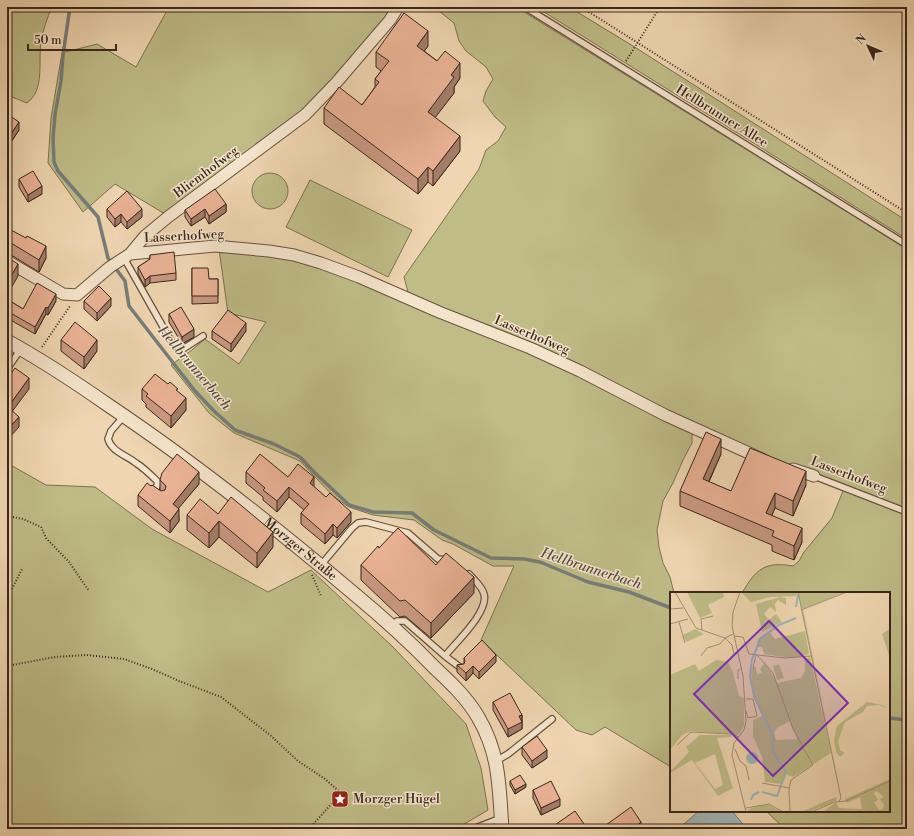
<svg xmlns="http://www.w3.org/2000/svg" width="914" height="836" font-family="'Libre Bodoni',serif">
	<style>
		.green { fill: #bfbc88; stroke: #7d7252 }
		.water { fill: #a0b6b8; stroke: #787d79 }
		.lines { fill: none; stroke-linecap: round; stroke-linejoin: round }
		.stream { stroke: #787d79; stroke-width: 3.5 }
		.service-casing { stroke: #685340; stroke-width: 8 }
		.minor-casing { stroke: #685340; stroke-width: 13 }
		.tertiary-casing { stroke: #685340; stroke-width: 15 }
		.path { stroke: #3b271b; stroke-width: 2; stroke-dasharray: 1 2; stroke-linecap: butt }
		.service { stroke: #f5e4cc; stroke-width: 5.5 }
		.minor { stroke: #f5e4cc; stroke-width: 11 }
		.tertiary { stroke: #f5e4cc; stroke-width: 13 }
		.wall { fill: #c99981; stroke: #3b271b }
		.shaded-wall { fill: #a47d69; stroke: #3b271b }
		.building { fill: #eab296; stroke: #3b271b }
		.labels { text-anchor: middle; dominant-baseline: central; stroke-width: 3; stroke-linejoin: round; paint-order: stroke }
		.street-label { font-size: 13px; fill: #3b271b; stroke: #f5e4cc }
		.poi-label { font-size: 13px; fill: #3b271b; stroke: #f5e4cc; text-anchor: start }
		.water-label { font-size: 14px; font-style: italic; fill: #544b42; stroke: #f5e4cc }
		.inset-river { fill: none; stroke: #a0b6b8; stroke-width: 2 }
		.inset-road { fill: none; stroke: #a79075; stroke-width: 1 }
		.view { fill: #7b2cbf; fill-opacity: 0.15; stroke: #7b2cbf; stroke-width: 2 }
		.inset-edge { fill: none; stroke: #3b271b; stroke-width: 2 }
	</style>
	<rect width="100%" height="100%" fill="#efd6b1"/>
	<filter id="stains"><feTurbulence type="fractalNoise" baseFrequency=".005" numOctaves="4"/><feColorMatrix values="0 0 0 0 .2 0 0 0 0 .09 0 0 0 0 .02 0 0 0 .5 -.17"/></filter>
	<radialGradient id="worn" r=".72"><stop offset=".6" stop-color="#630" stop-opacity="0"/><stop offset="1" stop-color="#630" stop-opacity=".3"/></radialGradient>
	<path class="green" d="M7 7H52C47 18 43 30 41 42 38 62 45 90 27 103L7 95Z
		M169 7H392L368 42 296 118 165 214 115 184 83 212 48 163 51 118 62 53 97 44 136 67Z
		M434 7H516L907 249V829H785L766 811H889V593H742C756 569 765 561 793 566L799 561 804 552 832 518 843 491 816 479 692 430V443L683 460 673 483 663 501 657 530 659 547 663 563 670 577 674 593H671V767L605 727 592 735 576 730 481 640 514 566H493L453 544 442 540 414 520 373 515 349 507 333 496 300 461 234 433 209 413 171 365 192 350 205 339 239 364 266 322 228 313 219 249 305 260 405 300 408 292 404 277 479 169 486 150 498 141 506 127 495 117 483 101 486 91 493 79 486 67 466 51 459 41 454 23Z
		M536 7H569L633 46 907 221V239Z
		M252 191a18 18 0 1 1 36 0a18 18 0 1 1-36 0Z
		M310 180 412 230 388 277 286 227Z
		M7 463 46 485 95 487 152 529 268 592 311 570 393 647 466 724 481 768 488 810 456 829H7Z"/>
	<path class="water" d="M699 811H732L747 829H678Z"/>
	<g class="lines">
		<path class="stream" d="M70 7 63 55 61 81 55 114 53 138 54 162 58 171 98 217 108 258 125 281 129 306 195 391 214 411 235 430 274 444 300 457 315 473 349 505 373 512 412 513 434 530 491 558 524 559 540 562 588 582 629 592 671 608
			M889 718 907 720"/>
		<defs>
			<path id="service" d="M525 7 907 245
				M124 258 171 341 180 351 203 336
				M7 369 21 349
				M124 416 111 431 108 439C112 452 126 455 136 463 144 468 151 475 158 482L155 493 157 494
				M814 476 907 512
				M321 565 352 528 358 523 366 522 408 533 438 559 448 560
				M392 626 397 621H405L445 656C456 642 489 612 484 594 482 586 474 580 469 574
				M445 656 461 668
				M496 761 508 754 552 719
				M473 829 501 818"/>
			<path id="minor" d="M130 254 215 246 269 251 294 255 321 263 359 277 439 312 530 348 580 371 665 415 762 459
				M7 261 63 294 77 295 110 267 130 254 145 236 168 217 305 115 336 83 390 20 398 7
				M793 469 814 476"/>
			<g id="tertiary">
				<path id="s1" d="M7 341C42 360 75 382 108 405 193 462 274 526 352 592 381 616 409 641 435 668 451 683 467 698 478 717 500 754 499 787 502 829"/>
			</g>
		</defs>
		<use href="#service" class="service-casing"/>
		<use href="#minor" class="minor-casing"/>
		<use href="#tertiary" class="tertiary-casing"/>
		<path class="path" d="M581 7 907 213
			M626 61 660 7
			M42 347 70 306
			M7 516 23 519 41 527 46 538 69 562 89 591
			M312 575 321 596
			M7 606 8 597 22 569
			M7 666 55 657 87 655 124 659 152 669 179 681 221 697 270 735 298 761 325 779 341 793 309 829"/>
		<use href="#service" class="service"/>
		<use href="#minor" class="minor"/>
		<use href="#tertiary" class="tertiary"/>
	</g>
	<path class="wall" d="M428 46 424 51 460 78 454 87V93L435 117 460 151 433 186 428 182 418 194 324 124V108L362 105 375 87V79L381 71 376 67V52Z
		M7 114 19 130 9 145 7 144Z
		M19 179 42 194 28 202 19 187Z
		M226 204V212L209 224 205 217 191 226 185 217V210Z
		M107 209 142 217 127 229 121 222 115 227 107 217Z
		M7 237 46 258 39 272 11 255 7 254Z
		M150 255 176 273V280L150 283 145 287 138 274V267L150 259Z
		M192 268 209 279H218V303L192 304Z
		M7 299 23 309 56 301 48 315 46 314 35 334 7 318Z
		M84 301 111 306 97 321 84 309Z
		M169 314 194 337 182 344 169 322Z
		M212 331H246L231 352 212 339Z
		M61 340 97 351 84 369 61 351Z
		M142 389 178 392 186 410 171 428 146 407V404L142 400Z
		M721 454 709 482 731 491 806 485 793 516 775 508 772 515 802 542 794 560 772 551V545L680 506V491Z
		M246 472 288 477 314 487 351 522 337 538 333 535 325 544 301 524V513L304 510 289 497 277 512 263 500V497L246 483Z
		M160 480 199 484 178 508 179 521 170 533 138 506V495L151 486 160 491Z
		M218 514 273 547 257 568 219 537 209 548 187 530V515Z
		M379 548 436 565 474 593 431 638 405 616 400 617 361 580V565Z
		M464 658 496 662 479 679 473 673 466 681 457 672V665L464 664Z
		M493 702 522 715V729L508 737 493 710Z
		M522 747 547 758 532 768 522 755Z
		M510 781 526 787 515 794 510 785Z
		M533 790 560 806 541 815 533 798Z"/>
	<path class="shaded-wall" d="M428 31V46L417 61V46Z
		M460 63V78L454 87V93L428 127V112L451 75Z
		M19 122V130L9 145V137Z
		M460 136V151L433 186V171Z
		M7 162H8V173L7 174Z
		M428 167V182L418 194V179Z
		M42 186V194L28 202V195Z
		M226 204V212L209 224V216Z
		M142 209V217L127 229V222Z
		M205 209V217L191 226V219Z
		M121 214V222L115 227V219Z
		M46 246V258L39 272V260Z
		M18 264V276L7 295V283Z
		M150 276V283L145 287V280Z
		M56 294V301L48 315V308Z
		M111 298V306L97 321V313Z
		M46 307V314L35 334V327Z
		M246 323V331L231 352V344Z
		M194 329V337L182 344V337Z
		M97 340V351L84 369V357Z
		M29 378V389L8 417V407Z
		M186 398V410L171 428V416Z
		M19 417V427L7 440V430Z
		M721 439V454L703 494V479Z
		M806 471V485L793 516V501Z
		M199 472V484L173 515V504Z
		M314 477V488L310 483Z
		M289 487V497L277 512V501Z
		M775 493V508L766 528V513Z
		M179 509V521L170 533V521Z
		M351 512V522L337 538V528Z
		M219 521V537L209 548V533Z
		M333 524V535L325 544V534Z
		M802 528V542L794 560V546Z
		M273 532V547L257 568V553Z
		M474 577V593L431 638V623Z
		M496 655V662L479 679V672Z
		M473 666V673L466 681V673Z
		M522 715V729L508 737V729L519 716Z
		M547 750V758L532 768V761Z
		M526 784V787L515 794V790Z
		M560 799V806L541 815V808Z
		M641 822V829H632Z
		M584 824V829H578Z"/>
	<path class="building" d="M404 13 428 31 417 46 437 61 445 51 460 63 451 75 454 77 428 112 460 136 433 171 428 167 418 179 324 108 339 87 362 105 379 82 375 79 389 61 376 52Z
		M7 114 19 122 9 137 7 136Z
		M33 171 42 186 28 195 19 179Z
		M215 189 226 204 209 216 205 209 191 219 185 210Z
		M127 191 142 209 127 222 121 214 115 219 107 209Z
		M11 230 26 238 27 236 46 246 39 260 11 243 7 242V237Z
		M174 252 176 273 150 276 145 280 138 267 150 259V255Z
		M7 257 18 264 7 283Z
		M192 268H208L209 279H218V296H192Z
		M37 283 56 294 48 308 46 307 35 327 7 311V299L23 309Z
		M99 286 111 298 97 313 84 301Z
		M181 307 194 329 182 337 169 314Z
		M228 310 246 323 231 344 212 331Z
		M75 322 97 340 84 357 61 340Z
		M15 368 29 378 8 407 19 417 7 430V379Z
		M155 374 168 384 170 382 178 389 176 390 186 398 171 416 146 396 148 394 142 389Z
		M706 432 721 439 703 479 731 491 750 448 806 471 793 501 775 493 766 513 802 528 794 546 772 536 774 531 680 491Z
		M177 454 199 472 173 504 179 509 170 521 138 495 147 483 151 486 152 485 161 491 165 490 166 486 160 480 162 473Z
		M260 454 288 477 298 464 314 477 310 483 326 497 330 493 351 512 337 528 333 524 325 534 301 513 309 504 289 487 277 501 263 490 265 488 246 472Z
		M231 497 273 532 257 553 219 521 209 533 187 515 200 499 218 514Z
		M398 528 436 565 446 553 474 577 431 623 405 600 400 601 361 565 378 546 379 548Z
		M482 640 496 655 479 672 473 666 466 673 457 665 464 664 465 661 464 658Z
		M510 693 522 715 519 716 522 722 508 729 493 702Z
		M537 736 547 750 532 761 522 747Z
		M520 775 526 784 515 790 510 781Z
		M551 781 560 799 541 808 533 790Z
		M631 807 641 822 632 829H608L606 825Z
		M575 811 584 824 578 829H549Z
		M540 826 542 829H535Z"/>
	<defs>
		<symbol id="sight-square" viewBox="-11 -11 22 22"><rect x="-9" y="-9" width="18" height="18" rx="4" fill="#8f2418" stroke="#f5e4cc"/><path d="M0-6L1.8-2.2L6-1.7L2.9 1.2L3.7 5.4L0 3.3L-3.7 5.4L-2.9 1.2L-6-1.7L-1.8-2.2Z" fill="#fff"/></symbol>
	</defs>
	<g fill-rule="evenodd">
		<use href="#sight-square" x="330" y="789" width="20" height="20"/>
	</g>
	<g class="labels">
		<g class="street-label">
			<text transform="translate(722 116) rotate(32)">Hellbrunner Allee</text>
			<text transform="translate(206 172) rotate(-37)">Bliemhofweg</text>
			<text transform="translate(184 236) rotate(-3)">Lasserhofweg</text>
			<text transform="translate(532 335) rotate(23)">Lasserhofweg</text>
			<text transform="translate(849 475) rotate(21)">Lasserhofweg</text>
			<text stroke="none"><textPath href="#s1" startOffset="360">Morzger Straße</textPath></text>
		</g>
		<g class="poi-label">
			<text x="353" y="799">Morzger Hügel</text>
		</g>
		<g class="water-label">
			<text transform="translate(194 368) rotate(50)">Hellbrunnerbach</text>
			<text transform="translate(591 569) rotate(18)">Hellbrunnerbach</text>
		</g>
	</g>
	<g transform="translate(670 592)">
		<rect width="220" height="220" fill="#efd6b1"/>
		<path d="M17 0H53L54 5 38 13 42 21 30 26ZM127 0 128 4 100 5 81 10 72 1ZM128 0H176L133 17 171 202ZM110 5 116 6V13L108 8 105 12 106 20 100 15 94 22 99 28 106 22 112 30 92 40 86 12ZM25 37 34 42 16 50 13 43ZM220 37V66L212 42ZM99 39 105 47 135 39 139 62 122 66 94 62 92 55H87L88 47ZM140 65 161 161 123 185 116 182 112 192 95 190 92 165 83 144V128L92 124 83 104 81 76 86 77 87 82 92 81 90 77 95 70 107 91 131 86 135 79V67ZM120 129 127 147 106 148 104 141 107 136ZM46 68 58 70 63 80 69 104 74 106V134L71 139 68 143 21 139 12 143 0 158V83L25 72 29 79ZM109 72 114 86 107 88 103 74ZM197 110 212 113 220 117 209 113 197 114 193 120 175 130 168 149 170 158 175 161 170 165 166 160 164 148 167 134ZM30 143H62L61 145 47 146 63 196 48 204 22 168 0 181V175L2 178 19 160 16 155ZM45 162 53 193 45 197 25 171ZM220 187V220H153L166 210 169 216 192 217 190 205 177 211 175 207ZM207 199 214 205 210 207 214 213 213 217 209 218 204 210 208 208 204 201ZM166 205 167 208 139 220H131ZM92 213H99L111 220H78L79 217Z" fill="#bfbc88" fill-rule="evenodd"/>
		<path d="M76 166a6 6 0 1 1 12 0a6 6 0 1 1-12 0Z" fill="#a0b6b8"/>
		<path class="inset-river" d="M126 15 128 3M92 200 107 204 116 180 103 160V144L84 104 80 84 82 67 91 46 109 33 126 26M81 208 83 203 89 200"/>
		<path class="inset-road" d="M5 0 26 36 55 46 63 42M70 0 63 20 62 34 73 84 76 129 74 138 64 151 62 163 76 220M128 0 171 206 169 209M0 17 13 16M131 18 177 0M9 30 15 51M0 32 18 27M32 38 31 27 43 24M64 44 73 45 79 62 115 66 141 64M87 63 103 81 123 137 143 173 121 188 119 198 120 220M31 64 37 56 50 52 55 46 62 53 64 62M86 76H83L86 63M68 87V78L72 76M76 107H83L87 124 78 126 76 119M7 153 21 140 61 142 69 145M65 157 70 169 76 174 79 188M92 191 119 196M76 216 99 212 113 220M142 220 164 210 176 209 220 189"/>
		<path class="view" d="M99 29 178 111 103 184 24 102Z"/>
		<rect width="220" height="220" class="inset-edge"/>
	</g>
	<rect width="914" height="836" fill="none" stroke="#efd6b1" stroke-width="24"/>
	<rect x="8" y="8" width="898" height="820" fill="none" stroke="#3b271b" stroke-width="2"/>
	<rect x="12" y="12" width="890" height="812" fill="none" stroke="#3b271b"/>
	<g transform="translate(868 46) rotate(314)" stroke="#f5e4cc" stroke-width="3" paint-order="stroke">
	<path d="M0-3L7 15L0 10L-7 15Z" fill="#3b271b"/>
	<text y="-6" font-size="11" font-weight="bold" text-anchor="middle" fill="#3b271b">N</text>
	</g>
	<path d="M28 44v6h88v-6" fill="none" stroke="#3b271b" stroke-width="2"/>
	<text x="34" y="44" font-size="12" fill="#3b271b" stroke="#f5e4cc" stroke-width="3" paint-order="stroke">50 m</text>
	<rect width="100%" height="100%" filter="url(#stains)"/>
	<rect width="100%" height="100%" fill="url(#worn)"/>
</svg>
